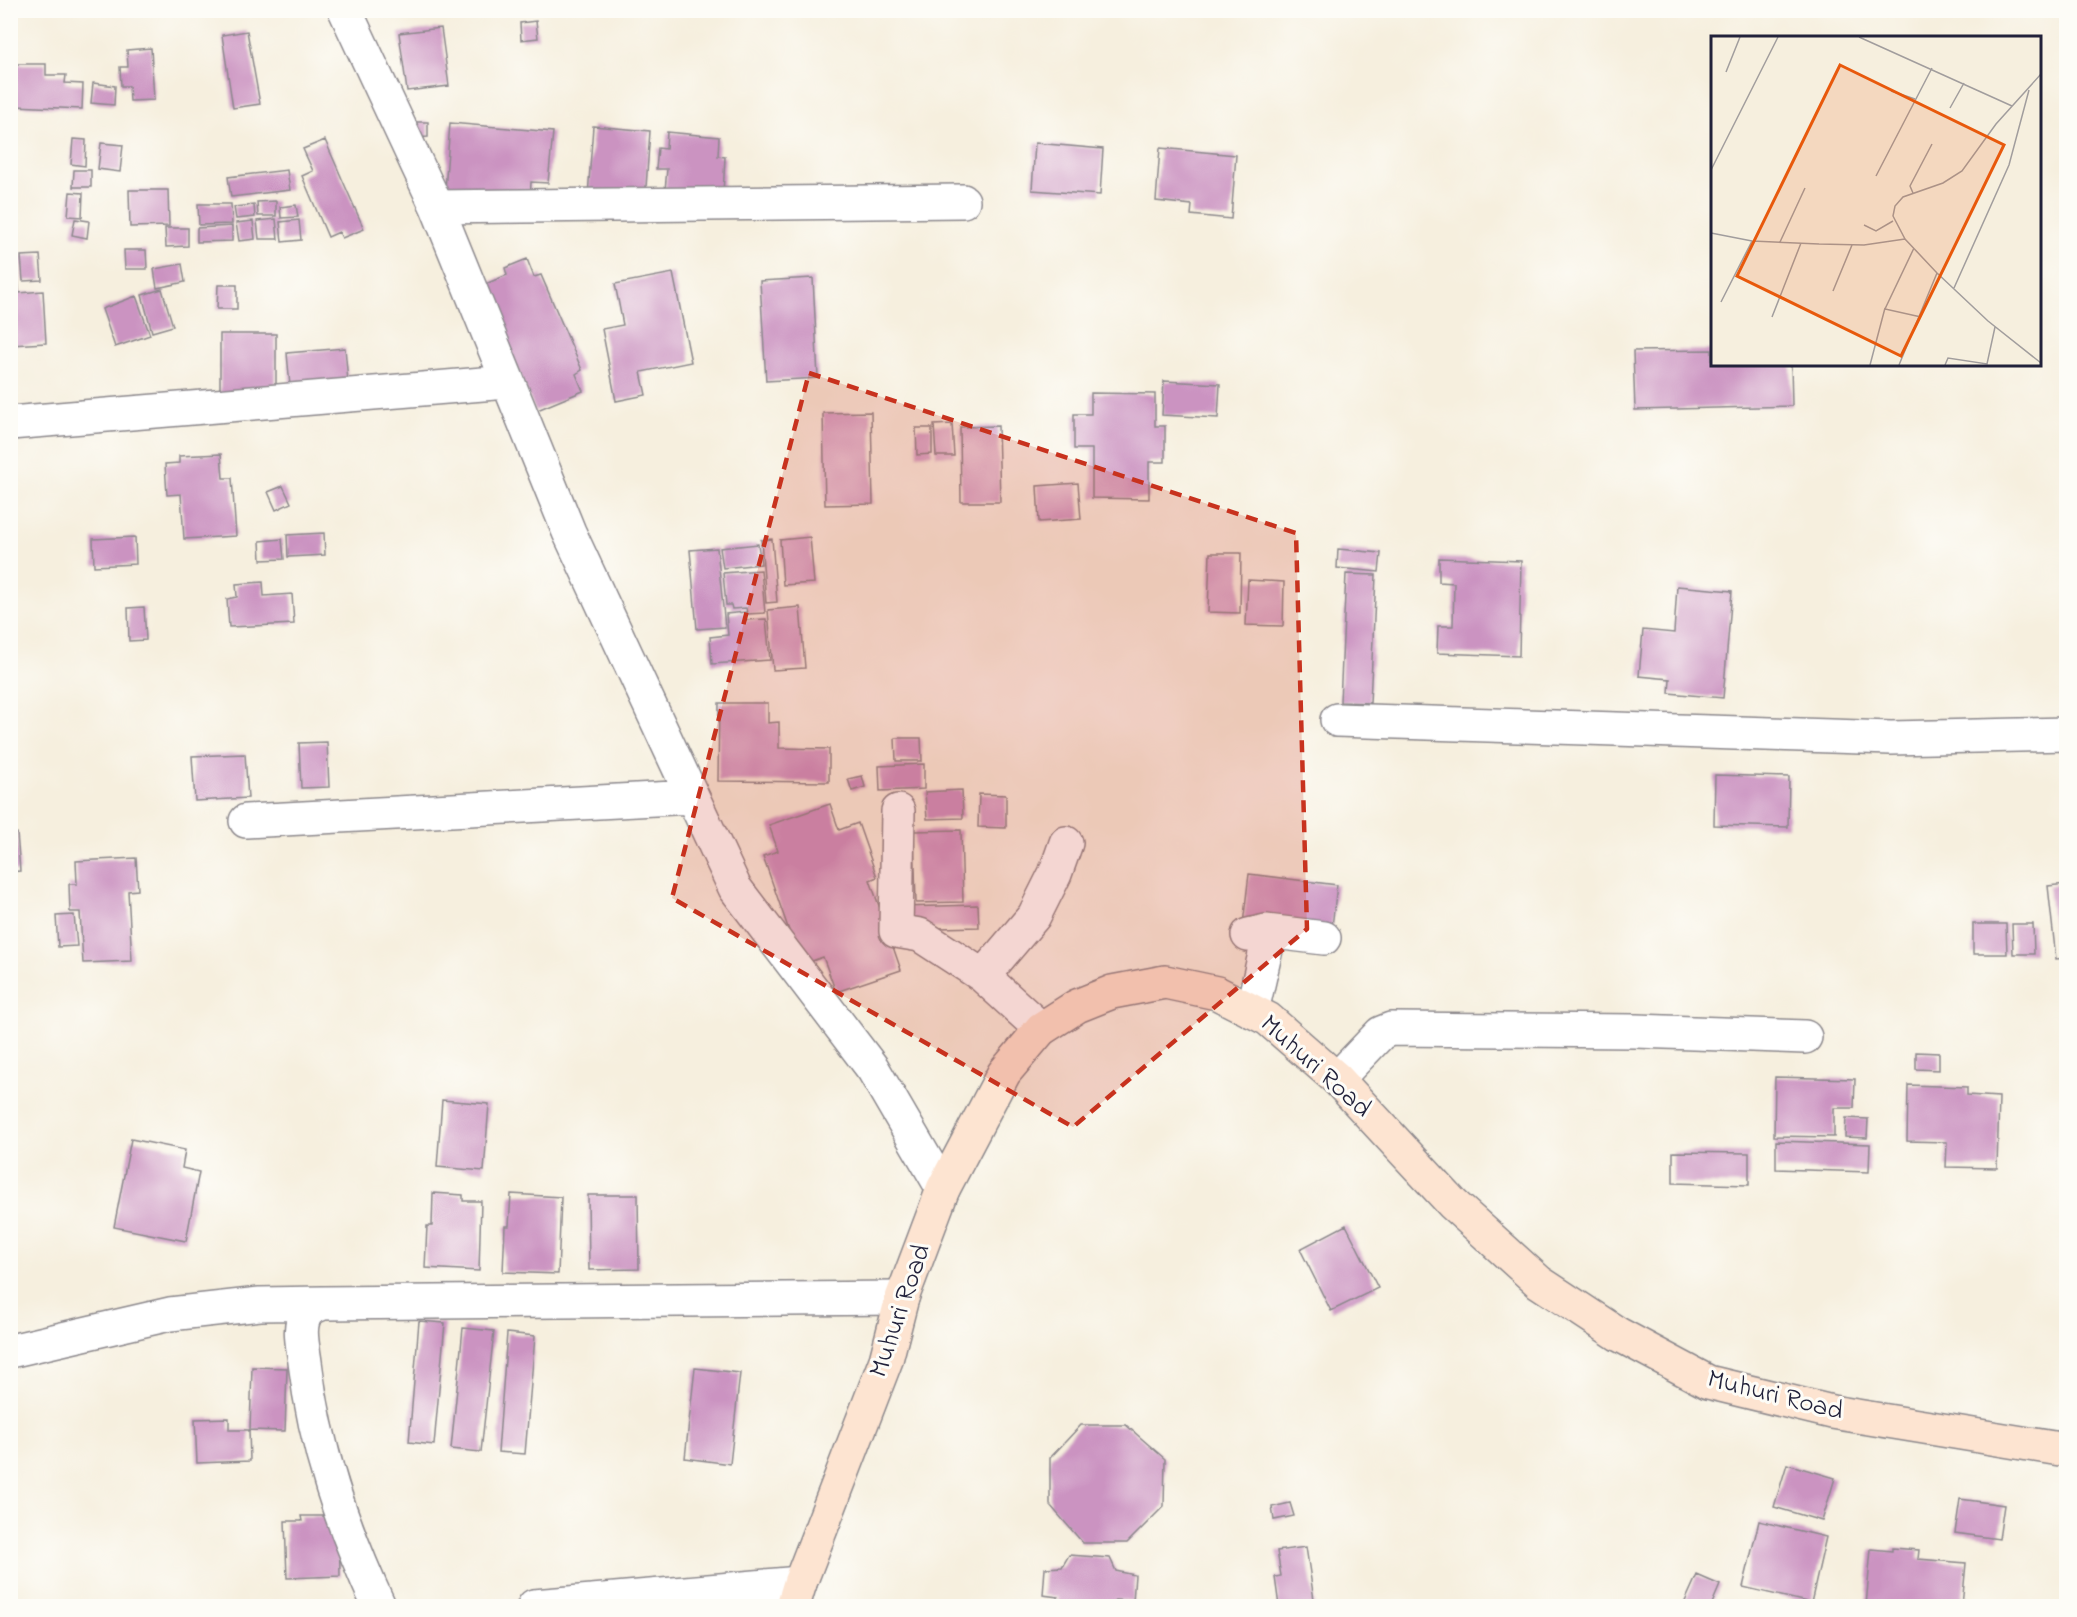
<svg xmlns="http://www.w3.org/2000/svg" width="2077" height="1617" font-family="'Indie Flower',sans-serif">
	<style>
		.building { fill: #cb93c1 }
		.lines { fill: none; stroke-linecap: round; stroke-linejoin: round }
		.street-casing { stroke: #8c888c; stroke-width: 36 }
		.secondary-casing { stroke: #8c888c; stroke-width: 36 }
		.street { stroke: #fff; stroke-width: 33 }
		.secondary { stroke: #fde4d1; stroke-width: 33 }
		.marked { fill: #c8321e; fill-opacity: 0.2; stroke: #c8321e; stroke-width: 4.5; stroke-dasharray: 12 8; stroke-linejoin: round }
		.labels { text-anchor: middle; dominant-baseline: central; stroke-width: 6; stroke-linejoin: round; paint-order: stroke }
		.street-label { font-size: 27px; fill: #22223b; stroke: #fdfcf7 }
		.inset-road { fill: none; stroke: #a19d9d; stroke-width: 1.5 }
		.view { fill: #e8590c; fill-opacity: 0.15; stroke: #e8590c; stroke-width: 3 }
		.inset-edge { fill: none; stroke: #22223b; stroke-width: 3 }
	</style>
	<rect width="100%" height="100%" fill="#fdfcf7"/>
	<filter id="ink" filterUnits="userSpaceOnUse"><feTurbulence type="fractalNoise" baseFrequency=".0167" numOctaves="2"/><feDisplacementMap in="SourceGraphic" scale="12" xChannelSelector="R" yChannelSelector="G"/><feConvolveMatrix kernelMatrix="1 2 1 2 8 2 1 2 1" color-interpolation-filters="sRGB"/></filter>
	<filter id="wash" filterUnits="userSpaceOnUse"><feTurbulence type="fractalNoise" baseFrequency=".008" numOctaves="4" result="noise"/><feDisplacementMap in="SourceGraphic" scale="24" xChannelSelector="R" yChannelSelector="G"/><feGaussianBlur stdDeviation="1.35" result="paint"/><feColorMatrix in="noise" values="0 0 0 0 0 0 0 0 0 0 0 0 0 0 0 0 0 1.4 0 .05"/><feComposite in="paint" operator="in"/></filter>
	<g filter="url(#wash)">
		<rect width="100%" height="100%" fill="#f6efde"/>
		<g id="blocks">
			<path class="building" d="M536 21 538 38 521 40 520 23Z
				M441 28 449 86 407 91 399 33Z
				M247 31 260 104 233 108 222 35Z
				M151 48 154 100 130 101 129 86H121L120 67H128L127 50Z
				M16 64H46V75H66L65 83 83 84 82 109 15 106Z
				M93 83 115 86 114 105 91 103Z
				M410 122H428V137L410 138Z
				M450 123 553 132 548 183 531 182 530 198 445 191Z
				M593 126 650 131 645 201 588 196Z
				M667 132 719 137 718 156 725 157 723 194 665 190 667 169H656L658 148 666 149Z
				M73 139 86 140 85 166 71 164Z
				M325 140 364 229 342 238 339 232 328 237 302 176 313 171 303 149Z
				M101 143 123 145 120 172 98 169Z
				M1035 143 1103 149 1100 195 1032 190Z
				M1160 148 1236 155 1231 219 1191 215 1192 205 1156 201Z
				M74 170H91V187H73Z
				M287 170 290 190 231 197 228 177Z
				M129 190H168L169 226 130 227Z
				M70 192 83 193 82 217 68 216Z
				M276 201V216H258L257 202Z
				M198 204H231L232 224 199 225Z
				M254 205 255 217 236 219 234 207Z
				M296 205 298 217 281 218 280 207Z
				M75 219 89 221 87 238 72 235Z
				M276 219 278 239H259L257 221Z
				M299 220 301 240 282 242 280 222Z
				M253 221 255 239 239 241 236 223Z
				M232 226V241L197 242V228Z
				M165 228H188V246L166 247Z
				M10 247H13L15 269H10Z
				M124 250H146L147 269H125Z
				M40 255 42 280 23 281 21 256Z
				M527 259 534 277 541 275 582 370 576 374 583 391 535 411 481 286 507 275 505 268Z
				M182 264 185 282 157 288 154 269Z
				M10 273H18L19 293 43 291 46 343 10 345Z
				M673 273 691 362 641 372 646 395 616 401 602 329 623 325 615 284Z
				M813 278 818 378 766 381 760 281Z
				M218 285H237V309H217Z
				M162 289 173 326 152 332 142 295Z
				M136 296 150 335 115 347 102 309Z
				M220 334H276V397H220Z
				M345 348 349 393 291 397 287 353Z
				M1712 350V364H1791L1792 406 1635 410 1633 351Z
				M1164 381 1220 384 1218 418 1162 415Z
				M1091 393 1155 394V426H1165V462H1149V499L1092 498V449H1074V414H1091Z
				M871 412 873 504 825 505 823 413Z
				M952 424 954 456H936L934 425Z
				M998 426 1000 502H961L960 427Z
				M916 428H932V454L917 455Z
				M221 454 223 478H232L236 536 184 539 181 494 167 495 165 464 179 463V456Z
				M1078 483 1081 519 1039 522 1037 486Z
				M283 486 291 503 276 510 268 492Z
				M324 533 325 555 288 557 287 535Z
				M135 537 136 564 94 566 93 539Z
				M810 537 814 583 783 585 780 540Z
				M282 539 284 559 261 560 260 541Z
				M772 539 777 602 766 603 761 540Z
				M758 544 761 564 723 568 720 548Z
				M717 548 725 627 697 629 690 550Z
				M1338 549 1381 553 1379 572 1337 568Z
				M1210 553H1241L1240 613 1208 612Z
				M1439 558 1521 561 1519 656 1437 653 1438 626H1453L1454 583 1439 582Z
				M761 570 765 613 747 614 746 608 732 609 731 605H726L723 573Z
				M1346 574 1376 575 1370 703 1340 702Z
				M1248 580 1284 582 1283 626 1246 625Z
				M263 582 264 596 292 594 294 624 229 627 227 599 237 597 236 584Z
				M1677 586 1732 591 1723 698 1669 693 1670 679 1639 676 1643 630 1674 633Z
				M144 607 146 640 129 641 128 608Z
				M800 607 805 668 773 670 768 610Z
				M745 612 746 620 766 619 770 660 712 664 710 637 728 635 726 614Z
				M719 703H768V723L779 722V748L829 749V782L718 781Z
				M895 738H921L922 761H896Z
				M327 742 329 787 301 788 299 743Z
				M245 754 248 798 195 801 192 756Z
				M924 764V789L880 791 879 766Z
				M1715 775 1789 777 1788 827 1714 825Z
				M862 776 865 787 852 791 848 779Z
				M962 790 963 818 927 819 925 792Z
				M979 794 1006 795V828L978 827Z
				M830 804 839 830 858 823 877 877 870 880 901 970 836 992 823 957 801 965 763 856 778 851 769 825Z
				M961 830 963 902 916 903 914 831Z
				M17 833 20 871 10 872V834Z
				M136 858 138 890 128 891 132 961 83 963 80 912H70L69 884H77L76 861Z
				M1249 874 1337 885 1331 935 1243 924Z
				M2066 884V958L2056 959 2048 886Z
				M978 905 979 927 901 929 900 907Z
				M74 915 77 946 58 947 56 916Z
				M1973 924H2006L2007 954H1973Z
				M2012 924H2033L2034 954H2013Z
				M1916 1052 1939 1053V1070L1916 1069Z
				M1775 1077 1855 1079 1854 1108H1834V1137L1774 1136Z
				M1908 1085 1967 1087V1095L1999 1097 1997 1168 1946 1167 1947 1142 1907 1141Z
				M442 1100 489 1104 484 1171 437 1167Z
				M1846 1118 1868 1119 1867 1138 1845 1137Z
				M131 1139 185 1150 182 1168 199 1172 186 1241 114 1227Z
				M1776 1141 1870 1144 1869 1172 1776 1169Z
				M1673 1152 1749 1153V1185L1673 1183Z
				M433 1193 463 1195V1201H481L479 1271 425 1268 427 1226H432Z
				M511 1194 561 1197 558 1274 503 1272 505 1226H509Z
				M588 1195H638L639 1269 589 1270Z
				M1346 1225 1378 1288 1331 1311 1300 1249Z
				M419 1321 445 1323 434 1445 409 1442Z
				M463 1328 494 1331 481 1452 451 1449Z
				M507 1333 535 1336 525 1454 498 1452Z
				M252 1367 287 1368 285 1431 250 1430Z
				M695 1368 740 1373 730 1464 685 1458Z
				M229 1418V1430H249L250 1461 197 1463 195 1419Z
				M1081 1425H1126L1165 1459 1164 1506 1127 1543H1083L1050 1505V1458Z
				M1787 1464 1835 1478 1822 1521 1774 1507Z
				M1960 1499 2004 1505 1999 1539 1955 1533Z
				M1290 1503 1294 1516 1274 1520 1272 1507Z
				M301 1516H328L339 1524 340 1576 287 1578 285 1521H302Z
				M1759 1521 1826 1537 1811 1603 1743 1587Z
				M1306 1547 1315 1606H1279L1275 1577 1281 1576 1277 1551Z
				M1892 1548 1919 1550 1918 1559 1966 1563 1962 1606H1866L1871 1549 1892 1551Z
				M1069 1555 1110 1558 1116 1571 1135 1575 1133 1601 1115 1600V1606H1058V1597L1043 1595 1045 1568 1062 1567Z
				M1697 1575 1720 1585 1711 1606H1683Z"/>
		</g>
	</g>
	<g filter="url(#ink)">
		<use href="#blocks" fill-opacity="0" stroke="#8c888c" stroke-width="1.5"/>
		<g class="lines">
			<defs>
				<path id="street" d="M345 10 437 207 569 532 735 888 873 1069 943 1189
					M437 207 963 201
					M10 423 507 382
					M1337 720 1891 738 2066 734
					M898 811 896 931 920 935 983 976 1041 1029
					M246 821 692 797
					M1266 931 1324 938
					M1248 935 1266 931 1267 945 1252 1011
					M983 976 1034 916 1055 874 1066 843
					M1337 1079 1381 1033 1391 1029 1636 1031 1805 1037
					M10 1351 170 1314 260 1304 323 1303
					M379 1606C343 1528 315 1448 305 1362 303 1346 297 1326 307 1312 310 1308 318 1305 323 1303L902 1298
					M534 1606 800 1583"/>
				<path id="secondary" d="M793 1606 800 1583 886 1360 902 1298 943 1189 1004 1073 1041 1029 1077 1006 1112 992 1165 982 1217 993 1268 1019 1337 1079 1453 1204 1539 1282 1618 1334 1708 1382 1832 1412 2066 1450"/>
			</defs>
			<use href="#street" class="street-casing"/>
			<use href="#secondary" class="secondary-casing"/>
			<use href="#street" class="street"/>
			<use href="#secondary" class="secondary"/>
		</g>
	</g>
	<path class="marked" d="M809 373 1296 533 1307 929 1073 1127 672 898Z"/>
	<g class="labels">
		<g class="street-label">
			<text transform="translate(1315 1067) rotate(42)">Muhuri Road</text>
			<text transform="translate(901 1311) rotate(-71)">Muhuri Road</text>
			<text transform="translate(1775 1396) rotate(14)">Muhuri Road</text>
		</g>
	</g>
	<g transform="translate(1711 36)">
		<rect width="330" height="330" fill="#f6efde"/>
		<path class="inset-road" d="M148 1 301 70M15 36 29 1M330 38 285 88 251 135 232 147 192 161 184 170 182 180 194 203 226 237 277 285 330 327M180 55 204 63M239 72 253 47M0 134 67 1M165 140 221 32M202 157 199 150 221 108M153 189 165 195 182 185M0 197 41 205 108 208 153 209 194 203M69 206 94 152M203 212 174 273 210 281M243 252 298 129 318 54M122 255 141 209M10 266 41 205M61 281 90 207M159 329 174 272M188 329 226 237M234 329 237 322 276 328 284 291"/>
		<path class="view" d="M129 29 293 109 190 320 26 240Z"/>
		<rect width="330" height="330" class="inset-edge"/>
	</g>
	<rect width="2077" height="1617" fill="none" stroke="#fdfcf7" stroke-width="36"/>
</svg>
